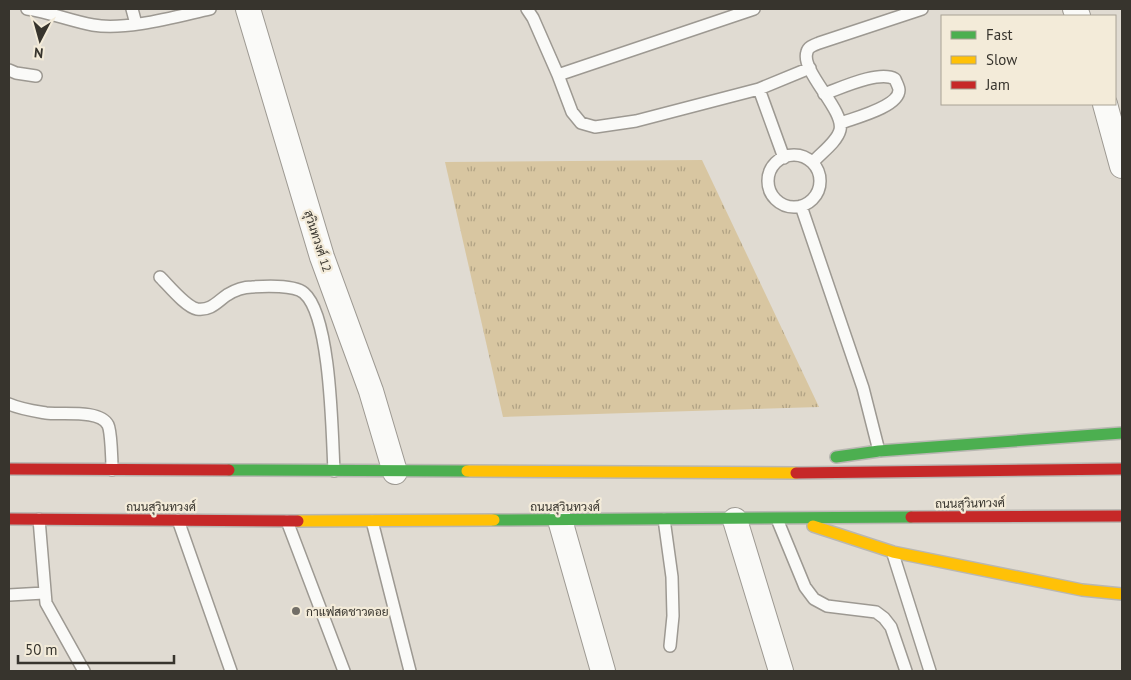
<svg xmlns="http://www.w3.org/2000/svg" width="1131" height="680" font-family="'PT Sans',Sarabun,sans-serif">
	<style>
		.grass { fill: url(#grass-tufts) }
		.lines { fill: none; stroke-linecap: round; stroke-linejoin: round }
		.lane-casing { stroke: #9d9992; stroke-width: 14 }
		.street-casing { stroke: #9d9992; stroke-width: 26 }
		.fast-casing { stroke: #b9b7b2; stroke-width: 14 }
		.slow-casing { stroke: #b9b7b2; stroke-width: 14 }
		.jam-casing { stroke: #b9b7b2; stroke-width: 14 }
		.lane { stroke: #fafaf8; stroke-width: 11 }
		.street { stroke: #fafaf8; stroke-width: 24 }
		.fast { stroke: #4caf50; stroke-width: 11 }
		.slow { stroke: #ffc107; stroke-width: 11 }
		.jam { stroke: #c62828; stroke-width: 11 }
		.poi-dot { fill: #726e67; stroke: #f3ebd9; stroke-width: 2 }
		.labels { text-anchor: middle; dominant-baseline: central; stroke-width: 4.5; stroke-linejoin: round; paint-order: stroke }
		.street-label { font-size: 12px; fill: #37342d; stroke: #f3ebd9 }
		.poi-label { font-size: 12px; fill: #37342d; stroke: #f3ebd9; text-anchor: start }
	</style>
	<defs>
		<pattern id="grass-tufts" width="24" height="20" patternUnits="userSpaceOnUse" patternTransform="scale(1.25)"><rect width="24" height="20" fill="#d8c6a1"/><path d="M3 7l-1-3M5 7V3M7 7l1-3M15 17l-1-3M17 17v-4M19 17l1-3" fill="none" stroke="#b0a284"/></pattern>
	</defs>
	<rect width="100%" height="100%" fill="#e0dbd2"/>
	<path class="grass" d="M702 160 819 407 503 417 445 162Z"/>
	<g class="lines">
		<defs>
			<path id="lane" d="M27 9C49 12 71 21 93 25 126 31 178 16 210 9
				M132 9 136 24
				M527 9 533 18 558 75 572 112 581 123 595 127 636 121 759 89 784 158
				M9 70 16 73 36 76
				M558 75 754 9
				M759 89 810 68
				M824 94C841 88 879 70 895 79 896 82 899 87 899 90 899 107 854 118 841 123
				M768 181a26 26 0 1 1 52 0a26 26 0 1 1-52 0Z
				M813 162C821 153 837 142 840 130 845 110 800 71 807 52 808 47 814 45 819 43L922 9
				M801 206 863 388 879 451
				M160 277C169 286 186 307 197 309 211 311 218 301 227 295 235 290 243 287 252 287 265 286 295 285 304 293 331 316 332 434 334 471
				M9 404C20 409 34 411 46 413 61 415 100 409 108 425 111 431 112 461 112 470
				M39 519 46 603 84 671
				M664 519 672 577 673 616 670 646
				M777 519 805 587 814 599 827 606 876 612 884 618 891 627 906 671
				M178 520 231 671
				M287 521 344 671
				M372 521 410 671
				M893 554 930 671
				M9 595 44 593"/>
			<path id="street" d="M248 9 322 257 371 391 395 472
				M1075 9 1078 16
				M1105 104 1122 166
				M560 520 603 671
				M735 520 781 671"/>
			<path id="fast" d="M836 457 879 451 1122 433
				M229 470 467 471
				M494 520 911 517"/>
			<path id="slow" d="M467 471 796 473
				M298 521 494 520
				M813 526 893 552 1082 590 1122 594"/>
			<path id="jam" d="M9 469 229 470
				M796 473 1122 469
				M911 517 1122 516
				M9 519 298 521"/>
		</defs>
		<use href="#lane" class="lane-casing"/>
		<use href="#street" class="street-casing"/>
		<use href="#fast" class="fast-casing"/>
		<use href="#slow" class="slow-casing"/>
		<use href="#jam" class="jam-casing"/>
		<use href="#lane" class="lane"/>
		<use href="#street" class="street"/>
		<use href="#fast" class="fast"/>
		<use href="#slow" class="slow"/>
		<use href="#jam" class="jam"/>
	</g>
	<circle class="poi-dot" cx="296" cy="611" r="5"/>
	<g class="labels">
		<g class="street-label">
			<text transform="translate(318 241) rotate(72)">สุวินทวงศ์ 12</text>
			<text transform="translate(970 503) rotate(-1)">ถนนสุวินทวงศ์</text>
			<text x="161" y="506">ถนนสุวินทวงศ์</text>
			<text x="565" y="506">ถนนสุวินทวงศ์</text>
		</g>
		<g class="poi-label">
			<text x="306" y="611">กาแฟสดชาวดอย</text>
		</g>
	</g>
	<rect width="1131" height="680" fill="none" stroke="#37342d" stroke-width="20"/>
	<rect x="941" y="15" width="175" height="90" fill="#f3ebd9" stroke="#a8a294"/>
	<rect x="951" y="31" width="25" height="8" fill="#4caf50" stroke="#a8a294"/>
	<text x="986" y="40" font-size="15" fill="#37342d">Fast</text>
	<rect x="951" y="56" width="25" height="8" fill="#ffc107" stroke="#a8a294"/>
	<text x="986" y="65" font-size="15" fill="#37342d">Slow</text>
	<rect x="951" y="81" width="25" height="8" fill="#c62828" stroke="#a8a294"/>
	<text x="986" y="90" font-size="15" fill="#37342d">Jam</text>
	<g transform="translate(40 40) rotate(186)" stroke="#f3ebd9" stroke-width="4" paint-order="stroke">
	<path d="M0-4L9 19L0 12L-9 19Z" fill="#37342d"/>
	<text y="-8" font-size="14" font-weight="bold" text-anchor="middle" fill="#37342d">N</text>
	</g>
	<path d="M18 655v8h156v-8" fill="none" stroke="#37342d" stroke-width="2.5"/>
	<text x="25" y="655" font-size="15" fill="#37342d" stroke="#f3ebd9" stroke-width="4" paint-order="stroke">50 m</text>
</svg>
